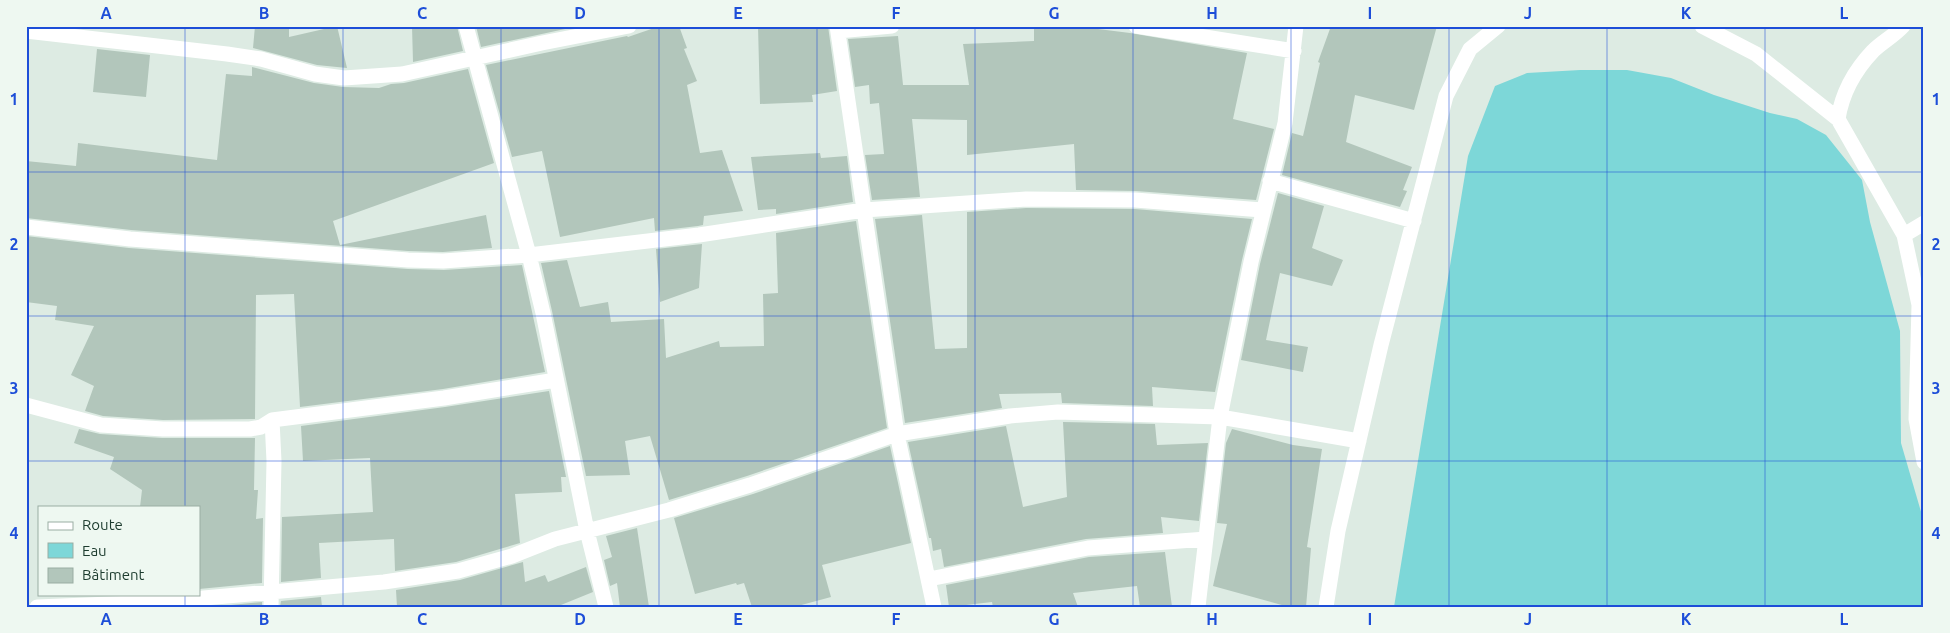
<svg xmlns="http://www.w3.org/2000/svg" width="1950" height="633" font-family="Ubuntu,sans-serif">
	<style>
		.water { fill: #7dd7d8 }
		.building { fill: #b2c6bb }
		.lines { fill: none; stroke-linecap: round; stroke-linejoin: round }
		.street { stroke: #fff; stroke-width: 15 }
		.grid { fill: none; stroke: #1d4ed8; stroke-width: 1; stroke-opacity: 0.55 }
		.neatline { fill: none; stroke: #1d4ed8; stroke-width: 2 }
		.grid-label { font-size: 16px; text-anchor: middle; font-weight: bold; fill: #1d4ed8 }
	</style>
	<rect width="100%" height="100%" fill="#ddebe3"/>
	<path class="water" d="M1580 70H1627L1671 78 1714 95 1770 113 1797 119 1826 135 1862 180 1870 222 1900 331 1901 443 1924 522V607H1394L1468 156 1495 86 1527 73Z"/>
	<path class="building" d="M255 26H289V37L337 26 347 68 317 65 253 48Z
		M412 26H457L463 51 413 62Z
		M476 26H579L481 47Z
		M660 26H679L687 48 684 49 697 81 687 85 700 153 722 150 743 211 704 216 703 225 698 226 655 231 654 218 560 237 542 151 512 157 486 65 627 36 628 37Z
		M758 26H828L837 91 812 95 813 102 760 104Z
		M1034 26H1074L1130 33 1247 53 1233 119 1274 129 1256 200 1136 191 1076 190 1074 144 967 155V120L912 119 920 197 872 200 865 155 884 154 879 103 870 104 869 85 855 87 848 39 898 36 903 85H969L963 44 1034 41Z
		M1331 26H1437L1414 110 1355 95 1346 142 1412 167 1403 190 1407 191 1400 207 1282 175 1292 133 1303 136 1320 63 1318 62Z
		M97 49 150 55 146 97 93 92Z
		M252 67 314 83 343 87 379 88 391 84 404 83 468 69 494 163 333 221 340 245 486 215 492 248 443 252 408 251 131 230 26 218V161L76 166 78 143 217 160 226 74 252 76Z
		M820 153 821 158 847 156 853 202 776 214V209L758 210 751 157Z
		M1278 193 1324 206 1312 248 1343 260 1332 286 1280 273 1266 340 1308 347 1303 372 1241 360 1260 264Z
		M1026 208 1135 209 1252 219 1242 260 1215 392 1152 387 1153 406 1062 403 1061 393 999 394 1002 408 905 423 875 219 922 215 935 349 967 348V212Z
		M856 221 887 428 747 476 669 500 650 436 625 441 630 475 586 476 552 311 541 263 567 260 580 307 608 302 611 322 664 319 666 358 719 341 720 347 764 346 763 294 778 293 776 233Z
		M26 236 129 248 408 269 444 270 522 265 545 372 443 389 300 407 294 294 256 295 255 419 163 420 103 416 85 411 94 386 71 375 94 326 55 320 57 306 26 302Z
		M702 244 699 288 660 302 656 249Z
		M549 391 566 477H561L562 492 515 494 520 543 456 562 395 571 394 539 319 543 321 578 281 582 282 517 373 512 370 458 303 461 301 426 445 407Z
		M1063 422 1155 424 1157 445 1208 443 1199 521 1161 517 1163 533 1086 539 944 567 941 549 933 551 931 538H929L908 442 1006 426 1023 507 1067 497Z
		M79 429 100 434 162 438H255L254 490H258L256 519 263 518 262 583 199 589V507H140L142 490 110 469 114 457 74 443Z
		M1232 429 1293 445 1322 449 1307 547 1311 548 1306 607H1289L1213 586 1227 524 1217 523 1226 443Z
		M890 446 911 543 822 565 831 597 794 607H752L744 583 737 585 736 583 695 594 674 518 753 494Z
		M637 528 649 607H620L617 583 610 586 604 560 612 557 606 536Z
		M1165 552 1172 607H1140L1137 586 1073 593 1078 607H993L992 602 949 607 946 585 1089 557Z
		M523 562 525 582 545 575 548 582 586 567 593 592 556 607H397L396 590 460 580Z
		M321 597 322 607H280L281 601Z
		M262 602V607H211Z"/>
	<g class="lines">
		<path class="street" d="M466 26 529 255 543 313 587 531 606 607
			M837 26 897 434 934 607
			M1136 26 1294 51
			M1702 26 1756 54 1838 119 1904 235 1919 305 1916 419 1924 462
			M26 31 227 54 261 59 315 74 344 78 402 74 542 43 629 26
			M838 31 892 26
			M1838 119C1842 93 1855 70 1873 51 1882 42 1894 36 1903 26
			M1270 181 1414 221
			M26 227 130 239 408 260 443 261 529 255 699 235 864 210 1026 199 1135 200 1262 210
			M1904 235 1924 223
			M26 405 101 425 163 429H250L261 427 272 420 444 398 556 380
			M929 579 1088 548 1206 539
			M37 607 159 602 384 582 458 571 512 556 555 539 669 510 750 485 897 434 1010 416 1058 412 1220 417 1359 441
			M271 607 274 461 272 420
			M1198 607 1220 417 1251 262 1285 123 1296 26
			M1326 607 1338 531 1381 345 1446 96 1470 49 1498 26"/>
	</g>
	<path class="grid" d="M185 26V507M343 26V607M501 26V607M659 26V607M817 26V607M975 26V607M1133 26V607M1291 26V607M1449 26V607M1607 26V607M1765 26V607M26 172H1924M26 316H1924M26 461H1924M185 594V607"/>
	<rect width="1950" height="633" fill="none" stroke="#eef8f1" stroke-width="55"/>
	<rect x="38" y="506" width="162" height="90" fill="#eef8f1" stroke="#9aada3"/>
	<rect x="48" y="522" width="25" height="8" fill="#ffffff" stroke="#9aada3"/>
	<text x="82" y="530" font-size="15" fill="#1d3c2f">Route</text>
	<rect x="48" y="543" width="25" height="15" fill="#7dd7d8" stroke="#9aada3"/>
	<text x="82" y="556" font-size="15" fill="#1d3c2f">Eau</text>
	<rect x="48" y="568" width="25" height="15" fill="#b2c6bb" stroke="#9aada3"/>
	<text x="82" y="580" font-size="15" fill="#1d3c2f">Bâtiment</text>
	<rect x="28" y="28" width="1894" height="578" class="neatline"/>
	<g class="grid-label">
		<text x="106" y="19">A</text>
		<text x="264" y="19">B</text>
		<text x="422" y="19">C</text>
		<text x="580" y="19">D</text>
		<text x="738" y="19">E</text>
		<text x="896" y="19">F</text>
		<text x="1054" y="19">G</text>
		<text x="1212" y="19">H</text>
		<text x="1370" y="19">I</text>
		<text x="1528" y="19">J</text>
		<text x="1686" y="19">K</text>
		<text x="1844" y="19">L</text>
		<text x="14" y="105">1</text>
		<text x="1936" y="105">1</text>
		<text x="14" y="250">2</text>
		<text x="1936" y="250">2</text>
		<text x="14" y="394">3</text>
		<text x="1936" y="394">3</text>
		<text x="14" y="539">4</text>
		<text x="1936" y="539">4</text>
		<text x="106" y="625">A</text>
		<text x="264" y="625">B</text>
		<text x="422" y="625">C</text>
		<text x="580" y="625">D</text>
		<text x="738" y="625">E</text>
		<text x="896" y="625">F</text>
		<text x="1054" y="625">G</text>
		<text x="1212" y="625">H</text>
		<text x="1370" y="625">I</text>
		<text x="1528" y="625">J</text>
		<text x="1686" y="625">K</text>
		<text x="1844" y="625">L</text>
	</g>
</svg>
